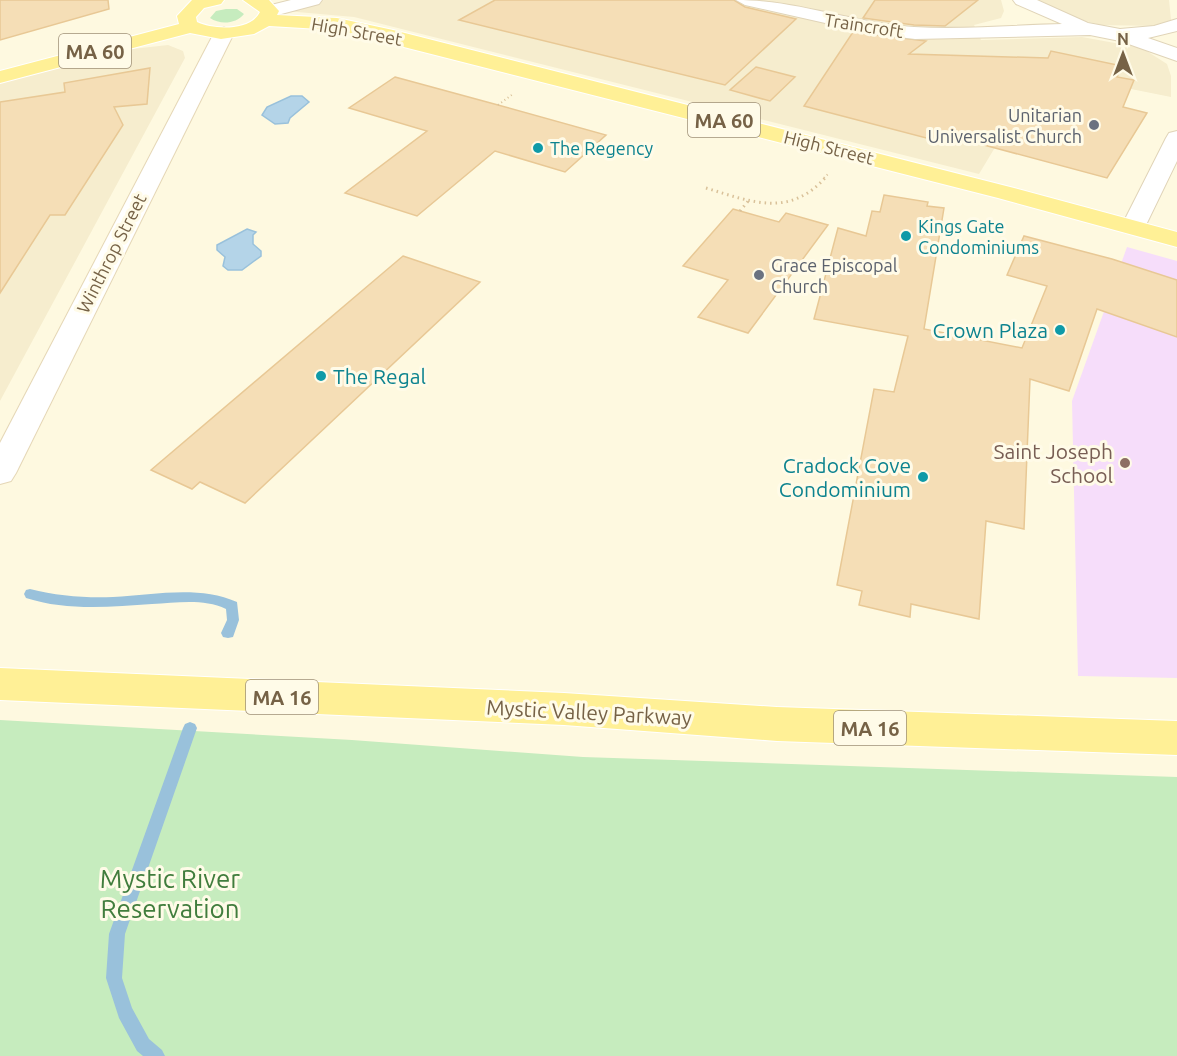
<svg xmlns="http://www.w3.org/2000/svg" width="1177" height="1056" font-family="Ubuntu,sans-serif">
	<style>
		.residential { fill: #f6edce }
		.education { fill: #f6ddfa }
		.green { fill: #c6ecbe }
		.water { fill: #b4d4e8; stroke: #99c1db; stroke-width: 1.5 }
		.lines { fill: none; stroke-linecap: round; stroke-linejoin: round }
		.stream { fill: #99c1db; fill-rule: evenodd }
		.building { fill: #f5deb6; stroke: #e8c895; stroke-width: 1.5 }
		.street-casing { stroke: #e0d4b8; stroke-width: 2 }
		.secondary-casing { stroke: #e5d7b6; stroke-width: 2 }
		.primary-casing { stroke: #fff; stroke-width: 2 }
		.path-far1 { stroke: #d9c199; stroke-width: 2; stroke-dasharray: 1 3; stroke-linecap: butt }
		.path { stroke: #d9c199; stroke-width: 3; stroke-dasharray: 1.5 4; stroke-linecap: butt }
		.street { fill: #fff; fill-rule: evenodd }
		.secondary { fill: #fff; fill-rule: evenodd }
		.primary { fill: #fff096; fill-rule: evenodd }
		.worship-dot { fill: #6b7280; stroke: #fffbe8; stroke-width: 2 }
		.culture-dot { fill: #0f9aa8; stroke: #fffbe8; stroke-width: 2 }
		.education-dot { fill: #8d6e63; stroke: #fffbe8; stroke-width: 2 }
		.labels { text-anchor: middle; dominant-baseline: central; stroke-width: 6; stroke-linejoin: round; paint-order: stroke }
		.far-street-label { font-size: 18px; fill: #766246; stroke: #fffbe8 }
		.far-worship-label { font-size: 18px; fill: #5b616d; stroke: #fffbe8; text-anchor: end }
		.far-culture-label { font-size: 18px; fill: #0d838f; stroke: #fffbe8; text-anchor: start }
		.shield { fill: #fffbe8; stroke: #9f9077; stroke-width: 1.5 }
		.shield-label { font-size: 20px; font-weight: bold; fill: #766246 }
		.culture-label { font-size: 21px; fill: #0d838f; stroke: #fffbe8; text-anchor: end }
		.education-label { font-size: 21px; fill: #785e54; stroke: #fffbe8; text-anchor: end }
		.street-label { font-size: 21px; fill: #766246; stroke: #fffbe8 }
		.near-park-label { font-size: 26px; fill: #417d3d; stroke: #fffbe8 }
	</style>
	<rect width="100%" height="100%" fill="#fef9e0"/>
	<path class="residential" d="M324 0H1001L1004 11 1001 18 974 25 981 40 1082 37 1142 48 1167 64 1171 76V97L1041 71 979 174 354 17 286 11Z
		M1039 0H1169L1171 20 1155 26 1100 25 1068 16Z
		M168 45 183 51 185 58 0 401V83L123 50Z"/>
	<path class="education" d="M1127 247 1177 261V678L1078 676 1072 401Z"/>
	<path class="green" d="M226 9H237L244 14C236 24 220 25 210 18L216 11Z
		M0 720 352 740 583 757 1177 777V1056H0Z"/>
	<path class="water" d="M291 96H302L309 102 290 118 288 123 275 124 262 115 267 107Z
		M247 229 256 232 253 235V244L261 251V256L242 270H228L223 266 225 257 217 250V245Z"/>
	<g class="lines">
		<path class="stream" d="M30 589C57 596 85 598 113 597 154 595 198 585 237 602L239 620 233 637 228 638 223 637 221 633 227 620 226 609C203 598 176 603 152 604 110 607 66 611 26 598L24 594 26 590Z
			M190 722 195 724 197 728 125 934 122 978 132 1008 149 1039 162 1050 165 1056H143L137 1051 119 1018 106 978 109 934 183 728 185 724Z"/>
	</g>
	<path class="building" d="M0 0H108L109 9 0 40Z
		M495 0H734L745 7 796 19 725 85 459 20Z
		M875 0H978L945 26 914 25 863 18Z
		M853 32 926 41 909 54 1048 58 1051 51 1122 66 1117 77 1134 80 1123 107 1147 113 1107 178 958 138 953 145 804 106Z
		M756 67 795 77 770 101 730 90Z
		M150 68 147 104 114 107 123 125 65 215H50L0 293V102L65 92 64 83Z
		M395 77 498 105 606 135 565 172 495 151 417 216 345 193 427 131 349 108Z
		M884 195 928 202 927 206 944 208 924 329 1022 348 1047 286 1007 275 1024 236 1112 259 1177 280V337L1097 309 1069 391 1030 379 1024 529 986 521 979 619 911 604 910 617 859 605 862 591 837 585 874 389 894 392 908 336 814 319 838 228 866 236 872 211 880 212Z
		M733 209 779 222 786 213 828 225 748 333 698 317 728 280 683 266Z
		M403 256 480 282 245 503 200 482 192 489 151 470Z"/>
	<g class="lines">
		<defs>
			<path id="street" d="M291 0H322L319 4 270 17 261 11 263 7Z
				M736 0C797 0 853 23 914 27 962 30 1013 25 1062 24L1016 4 1013 0H1037L1088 23 1120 29 1154 26 1177 19V31L1148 38 1177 48V61L1120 41 1090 35 915 39 874 34 745 5Z
				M1177 131V161L1145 227 1142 232 1133 234 1124 232 1121 227 1166 138 1169 133Z"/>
			<path id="secondary" d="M224 27 234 33 16 473 11 481 0 484V443L214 33Z"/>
			<path id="primary" d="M192 0H224L221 4 204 8 196 17 197 22C214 30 251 31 260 12L243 0H269L279 11 277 15 337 18 393 30 1014 188 1177 232V247L998 198 337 30 269 26 254 34 221 39 190 33 0 83V71L179 24 177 16Z
				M0 668 564 693 777 707 1177 721V755L777 741 564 725 0 700Z"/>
		</defs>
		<use href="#street" class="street-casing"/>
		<use href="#secondary" class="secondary-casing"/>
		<use href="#primary" class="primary-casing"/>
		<path class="path-far1" d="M498 105 513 94
			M824 178 828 174"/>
		<path class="path" d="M706 188C752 202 789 218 826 177
			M740 211 749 200"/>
		<use href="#street" class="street"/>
		<use href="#secondary" class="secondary"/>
		<use href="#primary" class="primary"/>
	</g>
	<g class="worship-dot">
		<circle cx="1094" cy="125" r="6"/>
		<circle cx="759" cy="275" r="6"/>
	</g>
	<g class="culture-dot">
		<circle cx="538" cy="148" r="6"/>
		<circle cx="906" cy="236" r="6"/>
		<circle cx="1060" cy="330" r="6"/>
		<circle cx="321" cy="376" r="6"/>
		<circle cx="923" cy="477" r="6"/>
	</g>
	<circle class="education-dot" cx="1125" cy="463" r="6"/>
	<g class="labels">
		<g class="far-street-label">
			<text transform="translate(864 25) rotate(9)">Traincroft</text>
			<text transform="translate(357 31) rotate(10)">High Street</text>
			<text transform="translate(829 147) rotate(14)">High Street</text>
			<text transform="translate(111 253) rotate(-63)">Winthrop Street</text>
		</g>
		<g class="far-worship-label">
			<text x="1082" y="115">Unitarian<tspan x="1082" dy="21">Universalist Church</tspan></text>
			<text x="771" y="265" text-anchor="start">Grace Episcopal<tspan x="771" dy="21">Church</tspan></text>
		</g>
		<g class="far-culture-label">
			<text x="550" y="148">The Regency</text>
			<text x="918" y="226">Kings Gate<tspan x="918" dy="21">Condominiums</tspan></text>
		</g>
		<g class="shield">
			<rect x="59" y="34" width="72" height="34" rx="4.5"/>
			<rect x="688" y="103" width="72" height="34" rx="4.5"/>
			<rect x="246" y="680" width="72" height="34" rx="4.5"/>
			<rect x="834" y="711" width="72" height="34" rx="4.5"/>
		</g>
		<g class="shield-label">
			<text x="95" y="51">MA 60</text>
			<text x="724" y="120">MA 60</text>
			<text x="282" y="697">MA 16</text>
			<text x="870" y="728">MA 16</text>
		</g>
		<g class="culture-label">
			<text x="1048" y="330">Crown Plaza</text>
			<text x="333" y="376" text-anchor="start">The Regal</text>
			<text x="911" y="465">Cradock Cove<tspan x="911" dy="24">Condominium</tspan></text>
		</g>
		<g class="education-label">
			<text x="1113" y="451">Saint Joseph<tspan x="1113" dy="24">School</tspan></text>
		</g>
		<g class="street-label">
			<text transform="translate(589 712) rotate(3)">Mystic Valley Parkway</text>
		</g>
		<g class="near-park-label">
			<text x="170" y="878">Mystic River<tspan x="170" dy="30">Reservation</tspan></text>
		</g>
	</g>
	<g transform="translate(1123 54)" stroke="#fffbe8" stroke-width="4.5" paint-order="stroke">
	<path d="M0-4.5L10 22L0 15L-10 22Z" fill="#766246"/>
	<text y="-9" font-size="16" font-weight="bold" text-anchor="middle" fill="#766246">N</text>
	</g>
</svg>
